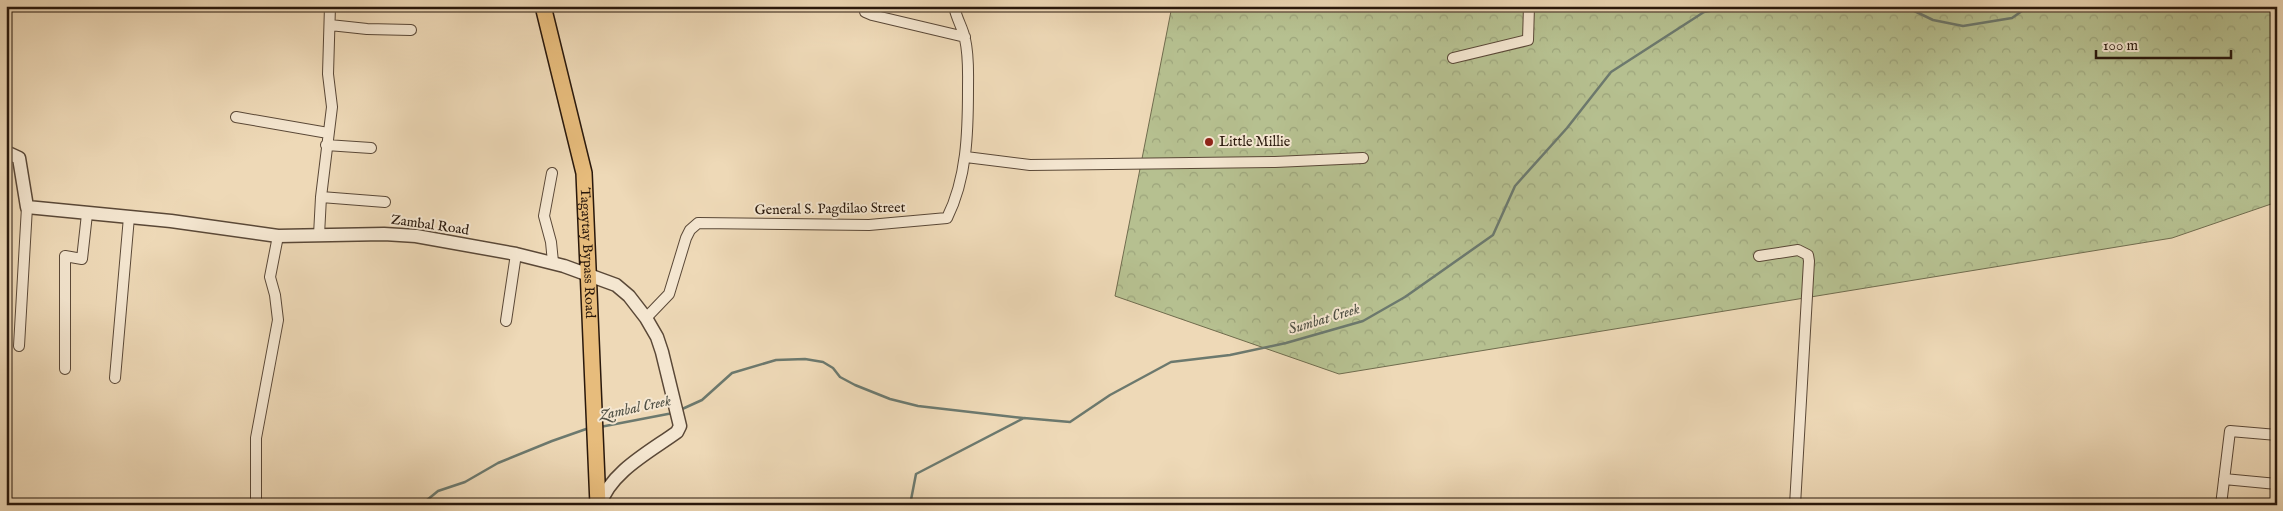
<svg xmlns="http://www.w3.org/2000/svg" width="2283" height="511" font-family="'IM FELL English',serif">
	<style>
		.forest { fill: url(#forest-crowns); stroke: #706c4e }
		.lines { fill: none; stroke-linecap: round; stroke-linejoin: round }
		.stream { stroke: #6c796e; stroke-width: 2.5 }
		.minor-casing { stroke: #5a4837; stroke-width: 12 }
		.tertiary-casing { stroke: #5a4837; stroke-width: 15 }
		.primary-casing { stroke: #29180c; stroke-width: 18 }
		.minor { stroke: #f4e6d0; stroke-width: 10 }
		.tertiary { stroke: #f4e6d0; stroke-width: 12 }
		.primary { stroke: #e7bc7c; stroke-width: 15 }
		.poi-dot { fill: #8f2418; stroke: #f4e6d0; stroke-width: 2 }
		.labels { text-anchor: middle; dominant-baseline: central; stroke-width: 4; stroke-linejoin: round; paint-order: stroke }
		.poi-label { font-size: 14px; fill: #29180c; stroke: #f4e6d0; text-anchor: start }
		.street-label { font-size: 14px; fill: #29180c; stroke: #f4e6d0 }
		.water-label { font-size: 15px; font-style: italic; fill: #505145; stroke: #f4e6d0 }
	</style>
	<defs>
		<pattern id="forest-crowns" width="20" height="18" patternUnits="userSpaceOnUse" patternTransform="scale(1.25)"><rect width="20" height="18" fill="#b6c090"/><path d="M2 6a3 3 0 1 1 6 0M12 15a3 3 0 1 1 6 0" fill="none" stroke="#9ca47b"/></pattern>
	</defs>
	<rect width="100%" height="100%" fill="#eed9b7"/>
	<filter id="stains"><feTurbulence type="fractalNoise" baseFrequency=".004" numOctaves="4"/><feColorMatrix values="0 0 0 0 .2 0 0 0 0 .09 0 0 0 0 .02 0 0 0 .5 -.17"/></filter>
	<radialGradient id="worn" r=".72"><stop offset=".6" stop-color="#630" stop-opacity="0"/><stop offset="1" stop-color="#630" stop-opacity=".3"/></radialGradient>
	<path class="forest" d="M1172 6H2277V202L2172 238 1339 374 1115 296Z"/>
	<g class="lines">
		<path class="stream" d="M1904 6 1933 20 1963 26 2012 18 2029 6
			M680 410 702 400 732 373 776 360 805 359 823 362 833 368 840 377 855 385 890 399 918 406 1023 418
			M600 427 673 413
			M421 505 438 491 465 482 498 463 552 441 589 428
			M910 505 916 474 1024 418 1070 422 1110 395 1171 362 1230 355 1286 343 1363 321 1405 297 1493 235 1515 186 1567 128 1611 72 1704 12 1735 6"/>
		<defs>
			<path id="minor" d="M864 6 865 12 872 15 965 37
				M330 25 367 29 411 30
				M1453 58 1528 40 1529 6
				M236 117 328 133
				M326 145 371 148
				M966 157 1030 165 1275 162 1363 158
				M552 173 544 216 551 242 553 262
				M321 197 385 202
				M319 235 321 197 332 107 328 74 330 6
				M1759 256 1798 250 1808 255 1809 261 1795 505
				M646 318 669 294 686 238 690 230 698 223 869 225 947 218C967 178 968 132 968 89 968 72 969 56 965 39 963 28 956 18 954 6
				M506 321 516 254
				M19 346 27 207
				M65 369V256L82 259 87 214
				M115 378 129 217
				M2224 479 2277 484
				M256 505V438L278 320 275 295 270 277 278 236
				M2221 505 2230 431 2277 435"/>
			<path id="tertiary" d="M6 152 19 158 27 207 171 221 278 236 384 234 416 236 516 254 564 266 616 285 629 296 646 318 657 337 662 352 680 426 677 432C651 451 610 472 600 505"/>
			<g id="primary">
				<path id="s1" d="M543 6 584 173 598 505"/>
			</g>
		</defs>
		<use href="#minor" class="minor-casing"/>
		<use href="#tertiary" class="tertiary-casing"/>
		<use href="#primary" class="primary-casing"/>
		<use href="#minor" class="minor"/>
		<use href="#tertiary" class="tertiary"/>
		<use href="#primary" class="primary"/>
	</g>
	<circle class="poi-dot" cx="1209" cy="142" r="5"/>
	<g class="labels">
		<g class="poi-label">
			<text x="1219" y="142">Little Millie</text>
		</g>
		<g class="street-label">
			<text transform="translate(830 209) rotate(-1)">General S. Pagdilao Street</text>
			<text transform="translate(430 225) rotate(8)">Zambal Road</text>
			<text stroke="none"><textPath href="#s1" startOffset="252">Tagaytay Bypass Road</textPath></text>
		</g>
		<g class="water-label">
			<text transform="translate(1324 319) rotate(-17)">Sumbat Creek</text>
			<text transform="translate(635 408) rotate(-12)">Zambal Creek</text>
		</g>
	</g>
	<rect width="2283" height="511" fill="none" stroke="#eed9b7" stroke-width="25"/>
	<rect x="8" y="8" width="2268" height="496" fill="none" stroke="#29180c" stroke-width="2.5"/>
	<rect x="12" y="12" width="2258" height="486" fill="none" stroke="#29180c"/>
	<path d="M2096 50v8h135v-8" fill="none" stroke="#29180c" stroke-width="2.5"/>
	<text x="2103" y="50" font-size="15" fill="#29180c" stroke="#f4e6d0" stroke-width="4" paint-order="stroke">100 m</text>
	<rect width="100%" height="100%" filter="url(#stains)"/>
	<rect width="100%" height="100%" fill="url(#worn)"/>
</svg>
